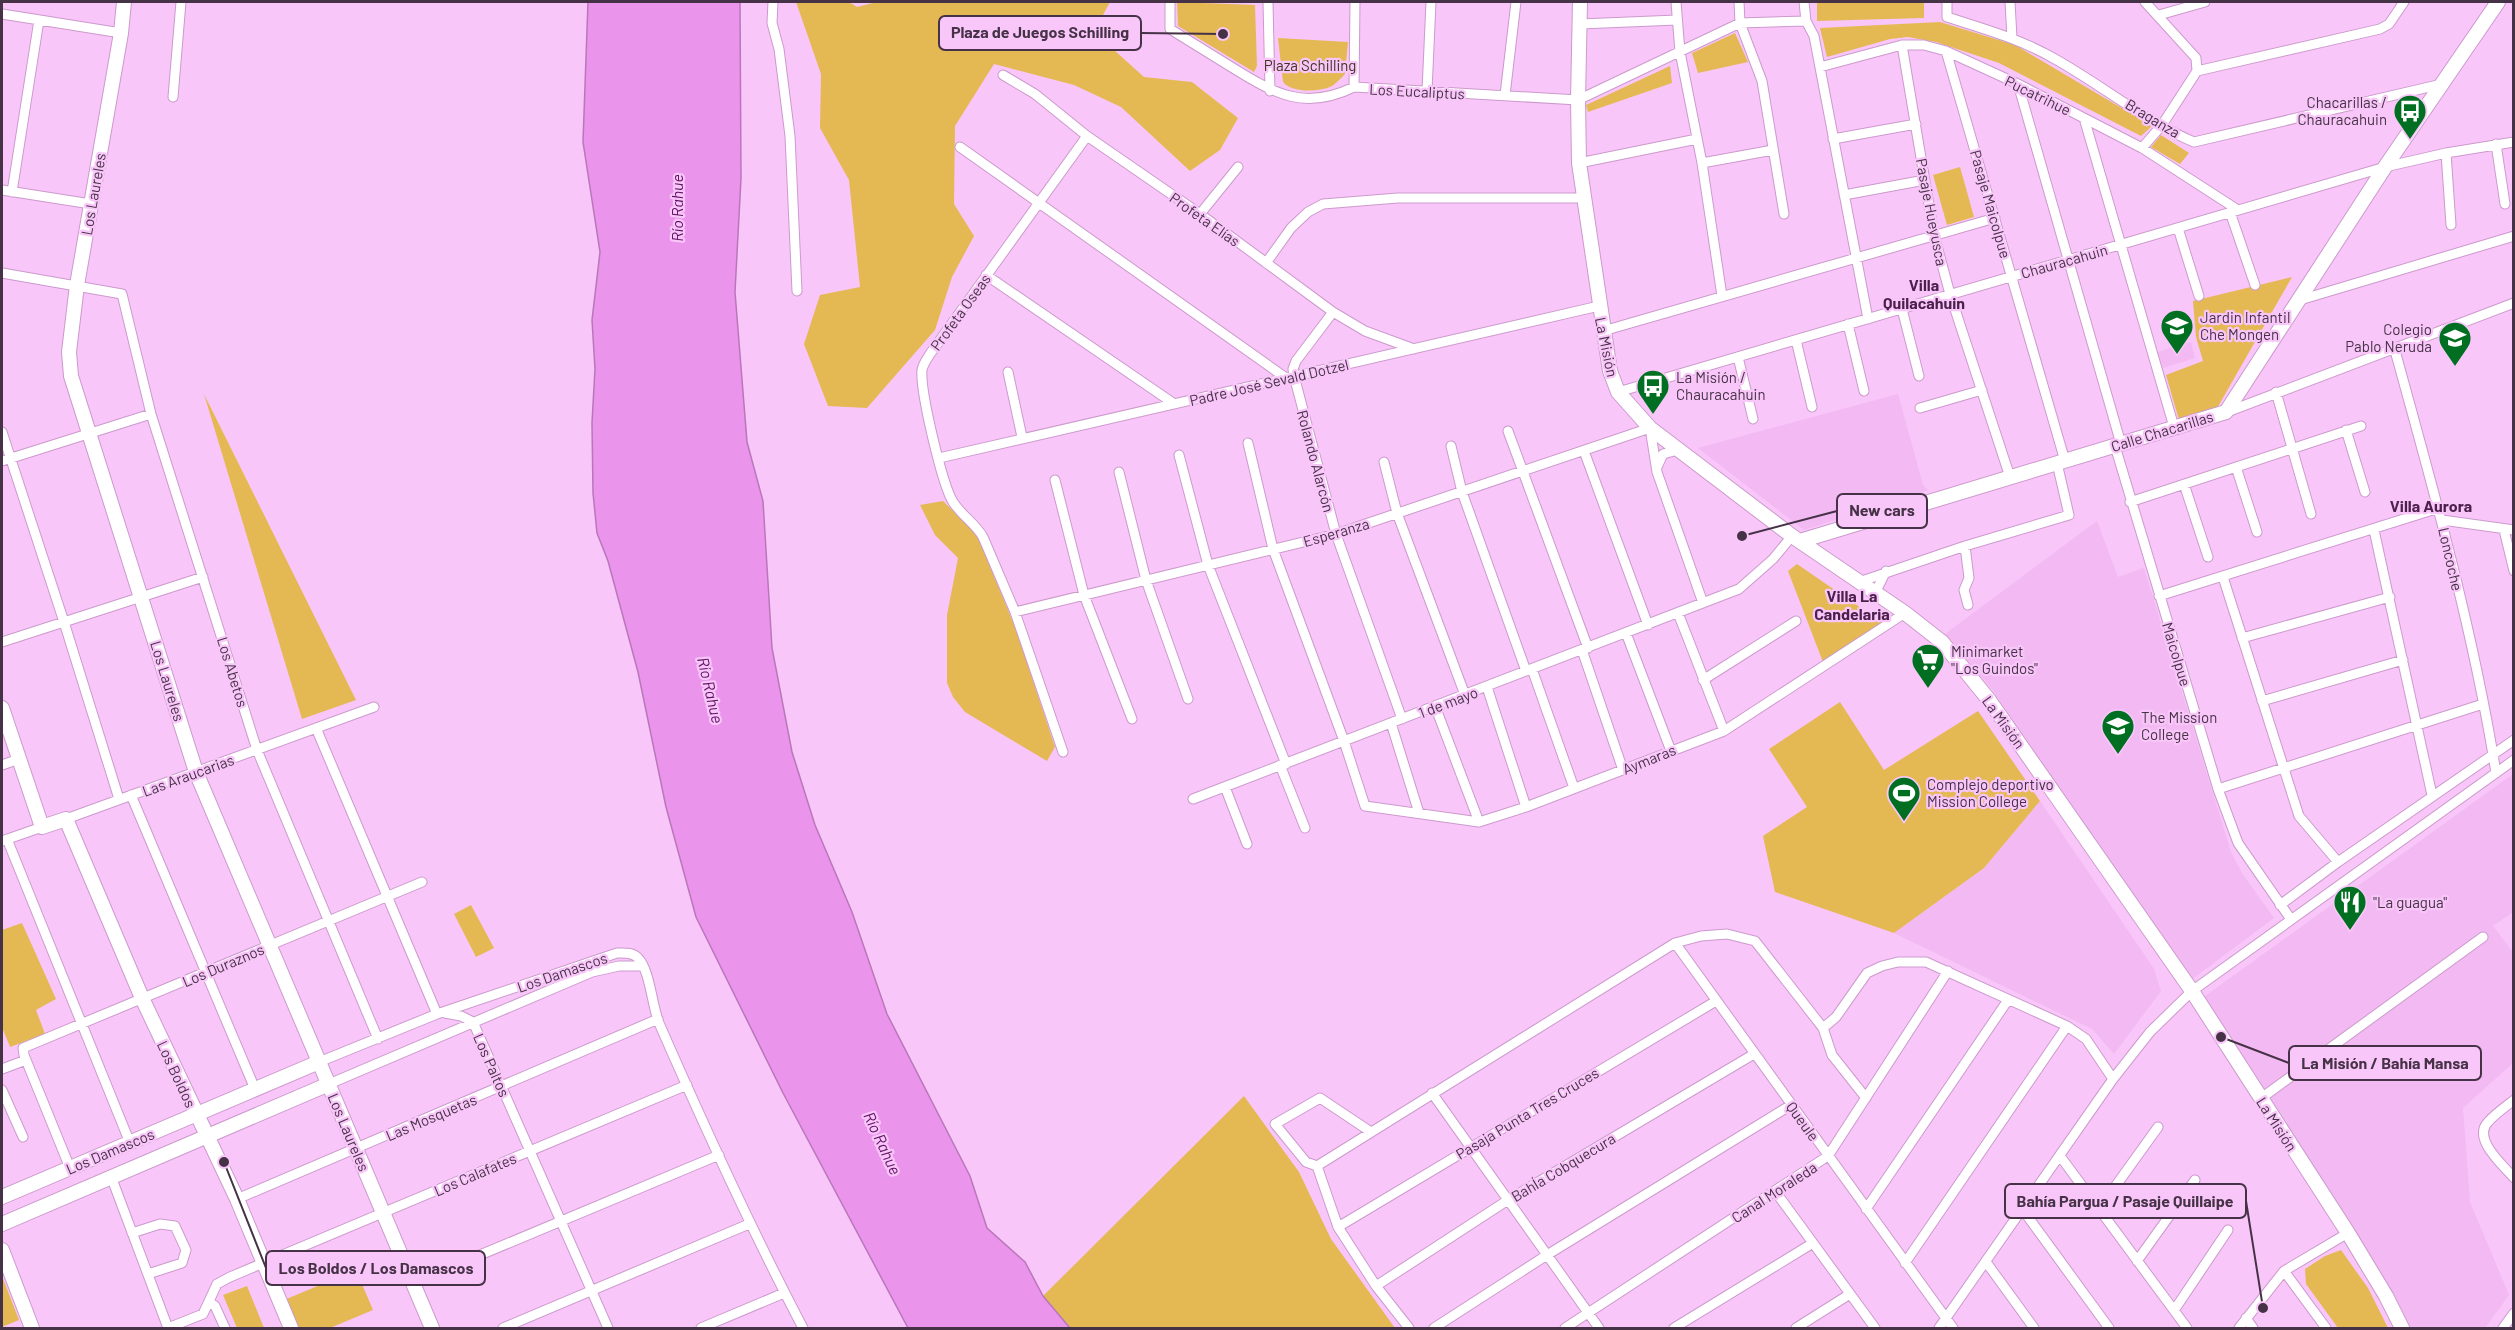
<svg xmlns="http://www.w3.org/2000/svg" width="2515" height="1330" font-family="Barlow,sans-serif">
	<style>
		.built { fill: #f2b9f2 }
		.green { fill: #e4b954 }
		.water { fill: #ea94ec; stroke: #b977ba; stroke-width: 1.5 }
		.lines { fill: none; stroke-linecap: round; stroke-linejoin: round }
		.street-casing { stroke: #cc9acc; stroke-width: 11 }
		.secondary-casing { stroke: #cc9acc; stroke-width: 16 }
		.street { stroke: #fff; stroke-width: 9 }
		.secondary { stroke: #fff; stroke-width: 14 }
		.labels { text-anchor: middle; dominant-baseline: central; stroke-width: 4.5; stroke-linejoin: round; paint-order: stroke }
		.park-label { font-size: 15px; fill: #3d341f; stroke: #f9c6f9 }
		.street-label { font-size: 15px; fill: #463246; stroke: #f9c6f9 }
		.poi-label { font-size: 15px; fill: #463246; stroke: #f9c6f9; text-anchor: start }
		.water-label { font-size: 16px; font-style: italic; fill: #5e1062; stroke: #f9c6f9 }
		.neighbourhood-label { font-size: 16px; font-weight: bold; fill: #4b214c; stroke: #f9c6f9 }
		.leader { fill: none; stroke: #463246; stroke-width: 2 }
		.callout-dot { fill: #463246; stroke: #f9c6f9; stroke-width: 2 }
		.callout { fill: #f9c6f9; stroke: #463246; stroke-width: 2 }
		.callout-label { font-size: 16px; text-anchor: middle; font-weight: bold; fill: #463246 }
	</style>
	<rect width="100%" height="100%" fill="#f9c6f9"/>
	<path class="built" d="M2191 342 2195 358 2163 368 2158 352Z
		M1898 394 1923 485 1928 490 1804 530 1698 448Z
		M2097 521 2118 577 2144 568 2231 852 2242 873 2274 918 2191 980 1991 688 1945 634Z
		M2513 774V912L2493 926 2513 952V1063L2463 1108 2470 1202 2509 1295 2485 1328H2408L2201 999Z
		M2040 801 2154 969 2161 991 2114 1054 2092 1029 1894 933 1984 868Z"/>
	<path class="green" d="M796 2H849L857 7 877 2H1110L1096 28 1114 50 1144 77 1192 82 1238 118 1220 150 1190 171 1121 107 1074 85 994 64 955 126 954 204 974 236 952 277 935 330 867 408 828 406 804 344 820 295 860 287 849 180 820 128 821 74Z
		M1177 2 1255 5 1257 66 1254 72 1178 26Z
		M1817 2H1924V18L1817 21Z
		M1940 22 2015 45 2152 126 2141 136 1999 63 1936 42 1908 37 1890 39 1827 57 1820 28Z
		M1735 33 1748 62 1698 73 1692 53Z
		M1278 38 1348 42 1345 74C1341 78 1335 85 1330 87 1317 92 1292 93 1283 82Z
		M1670 66 1672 83 1588 112 1586 105Z
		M2161 135 2189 153 2180 164 2151 147Z
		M1960 167 1974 217 1947 225 1933 175Z
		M2292 277 2216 410 2179 420 2166 375 2203 361 2196 337 2193 301Z
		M204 394 356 700 302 719Z
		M943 501 976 533 1015 627 1055 747 1047 761 965 712 953 697 947 683V615L958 558 935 535 920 505Z
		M1797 564 1883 623 1823 662 1788 571Z
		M1840 702 1884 770 1978 711 2040 801 1984 868 1894 933 1775 892 1763 836 1807 807 1769 749Z
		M471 905 494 948 476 957 454 914Z
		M22 923 56 999 36 1010 45 1034 10 1047 2 1027V930Z
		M1244 1096 1299 1172 1331 1239 1395 1328H1068L1043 1296Z
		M2341 1250 2368 1288 2388 1328H2338L2306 1284 2305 1269 2325 1256Z
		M356 1270 373 1310 330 1328H295L284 1300Z
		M2 1276 19 1320 2 1327Z
		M247 1286 264 1328H237L223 1295Z"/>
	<path class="water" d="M588 2H740L741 178 735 292 747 442 763 501 772 648 792 752 815 825 852 912 887 1014 970 1176 987 1228 1025 1262 1043 1296 1070 1328H908L783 1093 696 917 666 807 638 672 608 561 597 533 593 493 592 423 595 369 592 320 600 252 583 142Z"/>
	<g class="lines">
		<defs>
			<path id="street" d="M773 2 772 23 779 49 790 136 797 291
				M1170 2V29C1191 42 1212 55 1233 68 1275 94 1305 111 1354 87L1578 100 1740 23 1806 21 1814 36 1868 319
				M1268 2 1270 91
				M1676 2 1680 52 1702 163 1722 296
				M1739 2 1740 23 1762 81 1784 214
				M1804 2 1806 21
				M1947 2V17C1984 29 2021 39 2055 59 2100 84 2148 123 2194 142L2442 84
				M2010 2 2012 38
				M2 14 121 33
				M2159 15 2205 2
				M1580 24 1677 20
				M1902 45 1934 235 1950 294 2010 477
				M1946 51 2065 461
				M1820 67 1902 45H1924L1946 51 2018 84 2142 148 2238 210
				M2197 71 2380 29 2389 24 2404 2
				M1003 75 1035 94 1087 136 1200 214 1333 312 1365 331 1414 349
				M2018 84 2121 444
				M1354 87 1355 2
				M1427 91 1431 2
				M1505 95 1516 2
				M173 97 181 2
				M2084 118 2174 427
				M1833 139 1916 124
				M2496 144 2505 204
				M960 147 1286 378
				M2142 148 2162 125 2197 71 2196 58 2145 2
				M2446 153 2451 225
				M1579 163 1697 139
				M1702 163 1773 150
				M2 190 91 204
				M12 192 39 20
				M1844 195 1925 180
				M2230 212 2255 285
				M1200 214 1238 167
				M2178 228 2199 296
				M1266 263 1291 228 1308 212 1323 204 1398 198H1584
				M2 273 122 294 151 414 257 750 378 1039
				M986 275 1173 403
				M2300 300 2514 236
				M1902 309 1919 376
				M1333 312 1296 361 1293 369 1294 376 1336 534 1402 719
				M1848 324 1864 391
				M1603 331 1995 218
				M1796 340 1812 407
				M2394 347C2433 488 2473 629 2496 773
				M1738 357 1753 419
				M1008 372 1022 437
				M1618 392 2385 167 2446 153 2514 142
				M2276 392 2311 514
				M1920 408 1982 390
				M2227 412 2514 303
				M2346 430 2365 492
				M1508 431 1588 648
				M2 432 64 622 119 799
				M1248 443 1273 549 1344 741 1365 806 1479 822 1526 807 1724 731 1905 613
				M1451 446 1462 492 1526 671
				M2115 446 2218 789 2238 843 2290 918
				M1584 451 1648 625
				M1179 455 1208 565 1286 764
				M939 458 1599 306
				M2 461 151 414
				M1384 462 1397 513 1465 695
				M1657 467 1663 454 1678 450
				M2236 467 2257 532
				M1119 472 1146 580 1188 699
				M1055 480 1084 595 1132 719
				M2184 484 2208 557
				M2130 502 2361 426
				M2442 520 2514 530
				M2374 530 2432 795
				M2504 530 2514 571
				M1965 546 1969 578 1964 590 1968 605
				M2223 577 2299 816 2338 862
				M1859 582 1965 546 2069 515 2057 463
				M1875 593 1886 571
				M2159 596 2439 508
				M1015 612 1336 534 1650 428 1657 472 1703 603
				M1678 613 1724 731
				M1626 633 1671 751
				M2242 638 2390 597
				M2 642 203 577
				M1582 650 1623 770
				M1532 669 1574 788
				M1703 680 1796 621
				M1487 687 1526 807
				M2262 701 2403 660
				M1435 706 1479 822
				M1391 723 1419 813
				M316 728 437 1014
				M1063 752 1015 612 983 537C975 523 962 516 953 502 942 484 920 391 922 370 923 364 927 359 930 354L1087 136
				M2 765 19 759
				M1280 765 1305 828
				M1225 787 1247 844
				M2218 789 2483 704
				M131 795 255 1089
				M1193 799 1739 589 1773 559 1792 536
				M66 819 374 707
				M7 839 130 1143
				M2 841 42 827
				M2280 905 2338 862 2514 740
				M1675 943 1953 1328
				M445 1013 461 1016 473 1022 608 1328
				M1823 1028 1836 1017 1867 973 1882 966 1898 962H1926L2067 1026 2086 1039 2113 1079
				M319 1062 437 1014 617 953C624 953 633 952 638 958 650 970 652 1006 659 1023 704 1126 751 1229 803 1328
				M2 1069 26 1060
				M329 1084 592 972 619 966H643
				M2 1090 23 1137
				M1432 1093 1599 1328
				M2260 1099 2483 937
				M2514 1100C2505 1107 2495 1114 2488 1122 2472 1139 2503 1165 2514 1178
				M2060 1156 2187 1328
				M1317 1166 1675 943 1701 936 1727 934 1755 941 1823 1028 1832 1055 1866 1098
				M1317 1166 1338 1227 1376 1286 1409 1328
				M1317 1166 1306 1162 1275 1124 1320 1098 1371 1132
				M70 1168 24 1055 23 1048 422 882
				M112 1179 168 1328
				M1775 1191 1875 1328
				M237 1199 658 1019
				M1866 1209 2008 1000
				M2099 1209 2158 1127
				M2023 1210 2109 1328
				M1338 1227 1716 1001
				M132 1233 160 1224 175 1226 186 1250 182 1263 148 1274
				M2137 1261 2195 1180
				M1986 1262 2034 1328
				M1905 1263 2067 1026
				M2284 1271 2326 1328
				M413 1283 719 1155
				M1376 1286 1508 1200 1754 1054
				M209 1302 215 1306 225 1328
				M2175 1309 2228 1230
				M2246 1318 2253 1328
				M168 1328 203 1314 217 1284 230 1277 687 1085
				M503 1328 749 1224
				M701 1328 784 1293
				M1434 1328 1547 1255 1791 1105
				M1565 1328 1828 1156 1948 971
				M1674 1328 1813 1243
				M1796 1328 1850 1294
				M1939 1328 2113 1079 2150 1032 2192 991 2514 760
				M2239 1328 2284 1271 2348 1233
				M2503 1328 2514 1313"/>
			<path id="secondary" d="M124 2 121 33 77 285 69 352 71 376 196 772 432 1328
				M1580 2 1578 100 1579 163 1610 371 1618 392 1650 428 1792 536 1905 613 1942 642 1989 700 2192 991 2348 1233 2386 1296 2402 1328
				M1800 541 2226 412 2385 167 2498 2
				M2 708 42 827 66 819 142 998 237 1199 291 1328
				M2 1197 319 1062
				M2 1224 329 1084
				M2 1250 32 1328"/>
		</defs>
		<use href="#street" class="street-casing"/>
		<use href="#secondary" class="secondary-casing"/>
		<use href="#street" class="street"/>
		<use href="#secondary" class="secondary"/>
	</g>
	<defs>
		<symbol id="bus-pin" viewBox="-11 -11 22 30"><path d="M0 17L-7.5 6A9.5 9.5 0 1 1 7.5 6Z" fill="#006f21" stroke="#f9c6f9"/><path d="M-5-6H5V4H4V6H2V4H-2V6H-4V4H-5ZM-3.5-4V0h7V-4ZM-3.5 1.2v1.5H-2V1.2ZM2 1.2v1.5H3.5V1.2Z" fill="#fff"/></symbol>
		<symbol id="school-pin" viewBox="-11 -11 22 30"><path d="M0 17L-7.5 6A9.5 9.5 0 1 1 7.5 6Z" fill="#006f21" stroke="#f9c6f9"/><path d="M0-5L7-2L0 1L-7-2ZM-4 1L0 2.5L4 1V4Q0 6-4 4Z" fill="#fff"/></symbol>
		<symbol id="supermarket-pin" viewBox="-11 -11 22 30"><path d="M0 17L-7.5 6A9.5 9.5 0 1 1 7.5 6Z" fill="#006f21" stroke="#f9c6f9"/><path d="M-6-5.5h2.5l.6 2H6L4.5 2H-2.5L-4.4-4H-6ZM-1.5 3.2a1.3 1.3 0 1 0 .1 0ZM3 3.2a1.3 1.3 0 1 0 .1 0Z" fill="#fff"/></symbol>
		<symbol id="stadium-pin" viewBox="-11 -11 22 30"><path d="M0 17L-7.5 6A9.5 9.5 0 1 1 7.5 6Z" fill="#006f21" stroke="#f9c6f9"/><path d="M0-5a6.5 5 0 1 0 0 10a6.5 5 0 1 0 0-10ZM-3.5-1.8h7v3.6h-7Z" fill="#fff"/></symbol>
		<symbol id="restaurant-pin" viewBox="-11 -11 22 30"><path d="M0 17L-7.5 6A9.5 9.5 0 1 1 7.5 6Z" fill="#006f21" stroke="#f9c6f9"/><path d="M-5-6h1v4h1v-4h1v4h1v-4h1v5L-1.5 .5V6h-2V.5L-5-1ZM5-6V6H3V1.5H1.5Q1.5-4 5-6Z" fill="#fff"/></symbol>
	</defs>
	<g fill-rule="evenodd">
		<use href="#bus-pin" x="2391" y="92" width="38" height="52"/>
		<use href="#school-pin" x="2158" y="307" width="38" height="52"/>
		<use href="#school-pin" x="2436" y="319" width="38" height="52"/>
		<use href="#bus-pin" x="1634" y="367" width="38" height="52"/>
		<use href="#supermarket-pin" x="1909" y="641" width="38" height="52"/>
		<use href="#school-pin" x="2099" y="707" width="38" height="52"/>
		<use href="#stadium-pin" x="1885" y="774" width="38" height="52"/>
		<use href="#restaurant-pin" x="2331" y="883" width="38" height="52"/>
	</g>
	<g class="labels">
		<g class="park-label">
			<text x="1310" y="65">Plaza Schilling</text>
		</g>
		<g class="street-label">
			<text transform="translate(1417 91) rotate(3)">Los Eucaliptus</text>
			<text transform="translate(2038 95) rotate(26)">Pucatrihue</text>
			<text transform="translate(2153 118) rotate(31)">Braganza</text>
			<text transform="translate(93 194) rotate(-80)">Los Laureles</text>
			<text transform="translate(1991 204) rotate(74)">Pasaje Maicolpue</text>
			<text transform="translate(1932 212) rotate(79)">Pasaje Hueyusca</text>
			<text transform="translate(1205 219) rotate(35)">Profeta Elías</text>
			<text transform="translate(2064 261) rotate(-16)">Chauracahuin</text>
			<text transform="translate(960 312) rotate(-54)">Profeta Oseas</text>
			<text transform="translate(1607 347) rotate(78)">La Misión</text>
			<text transform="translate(1269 382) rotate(-13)">Padre José Sevald Dotzel</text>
			<text transform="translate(2162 431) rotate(-17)">Calle Chacarillas</text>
			<text transform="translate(1316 461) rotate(75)">Rolando Alarcón</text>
			<text transform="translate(1336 532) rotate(-16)">Esperanza</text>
			<text transform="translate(2451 559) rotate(77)">Loncoche</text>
			<text transform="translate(2177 654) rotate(73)">Maicolpue</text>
			<text transform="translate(233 672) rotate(73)">Los Abetos</text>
			<text transform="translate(168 681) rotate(73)">Los Laureles</text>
			<text transform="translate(1448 702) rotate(-21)">1 de mayo</text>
			<text transform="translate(2004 722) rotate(54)">La Misión</text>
			<text transform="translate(1649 759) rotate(-22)">Aymaras</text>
			<text transform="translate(188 775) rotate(-20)">Las Araucarias</text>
			<text transform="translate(223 965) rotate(-23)">Los Duraznos</text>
			<text transform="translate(562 972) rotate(-19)">Los Damascos</text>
			<text transform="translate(492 1065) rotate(66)">Los Paltos</text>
			<text transform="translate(177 1074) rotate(65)">Los Boldos</text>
			<text transform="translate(1527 1113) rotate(-31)">Pasaja Punta Tres Cruces</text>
			<text transform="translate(431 1117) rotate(-23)">Las Mosquetas</text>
			<text transform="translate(1803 1121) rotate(54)">Queule</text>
			<text transform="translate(2277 1124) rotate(57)">La Misión</text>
			<text transform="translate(349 1132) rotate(67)">Los Laureles</text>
			<text transform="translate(110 1151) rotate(-23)">Los Damascos</text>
			<text transform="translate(1563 1167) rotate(-31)">BahÍa Cobquecura</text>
			<text transform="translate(475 1174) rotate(-23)">Los Calafates</text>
			<text transform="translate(1774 1192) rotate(-33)">Canal Moraleda</text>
		</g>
		<g class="poi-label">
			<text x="2387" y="102" text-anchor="end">Chacarillas /<tspan x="2387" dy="17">Chauracahuin</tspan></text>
			<text x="2200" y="317">Jardin Infantil<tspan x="2200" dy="17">Che Mongen</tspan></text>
			<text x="2432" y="329" text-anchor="end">Colegio<tspan x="2432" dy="17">Pablo Neruda</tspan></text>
			<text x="1676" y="377">La Misión /<tspan x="1676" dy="17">Chauracahuin</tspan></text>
			<text x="1951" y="651">Minimarket<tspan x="1951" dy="17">"Los Guindos"</tspan></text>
			<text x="2141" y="717">The Mission<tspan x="2141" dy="17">College</tspan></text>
			<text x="1927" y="784">Complejo deportivo<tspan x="1927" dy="17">Mission College</tspan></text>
			<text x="2373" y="902">"La guagua"</text>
		</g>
		<g class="water-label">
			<text transform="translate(676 208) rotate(-90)">Río Rahue</text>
			<text transform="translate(711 690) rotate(77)">Río Rahue</text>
			<text transform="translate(883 1143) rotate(65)">Río Rahue</text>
		</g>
		<g class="neighbourhood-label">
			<text x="1924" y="284">Villa<tspan x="1924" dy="18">Quilacahuin</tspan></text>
			<text x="2431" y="505">Villa Aurora</text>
			<text x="1852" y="595">Villa La<tspan x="1852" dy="18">Candelaria</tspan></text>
		</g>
	</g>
	<path class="leader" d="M1223 34L1141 33M1742 536L1837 511M2221 1037L2289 1063M2263 1308L2246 1201M224 1162L266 1268"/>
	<g class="callout-dot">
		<circle cx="1223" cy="34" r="6"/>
		<circle cx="1742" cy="536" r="6"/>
		<circle cx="2221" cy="1037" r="6"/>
		<circle cx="2263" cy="1308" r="6"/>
		<circle cx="224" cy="1162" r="6"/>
	</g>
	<g class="callout">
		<rect x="939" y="16" width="202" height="34" rx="6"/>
		<rect x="1837" y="494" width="90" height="34" rx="6"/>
		<rect x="2289" y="1046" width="192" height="34" rx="6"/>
		<rect x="2005" y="1184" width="241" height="34" rx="6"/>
		<rect x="266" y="1251" width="219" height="34" rx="6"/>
	</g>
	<g class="callout-label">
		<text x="1040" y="38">Plaza de Juegos Schilling</text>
		<text x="1882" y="516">New cars</text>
		<text x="2385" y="1069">La Misión / Bahía Mansa</text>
		<text x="2125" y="1207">Bahía Pargua / Pasaje Quillaipe</text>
		<text x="376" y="1274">Los Boldos / Los Damascos</text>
	</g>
	<rect width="2515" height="1330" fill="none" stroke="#463246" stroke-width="6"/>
</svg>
